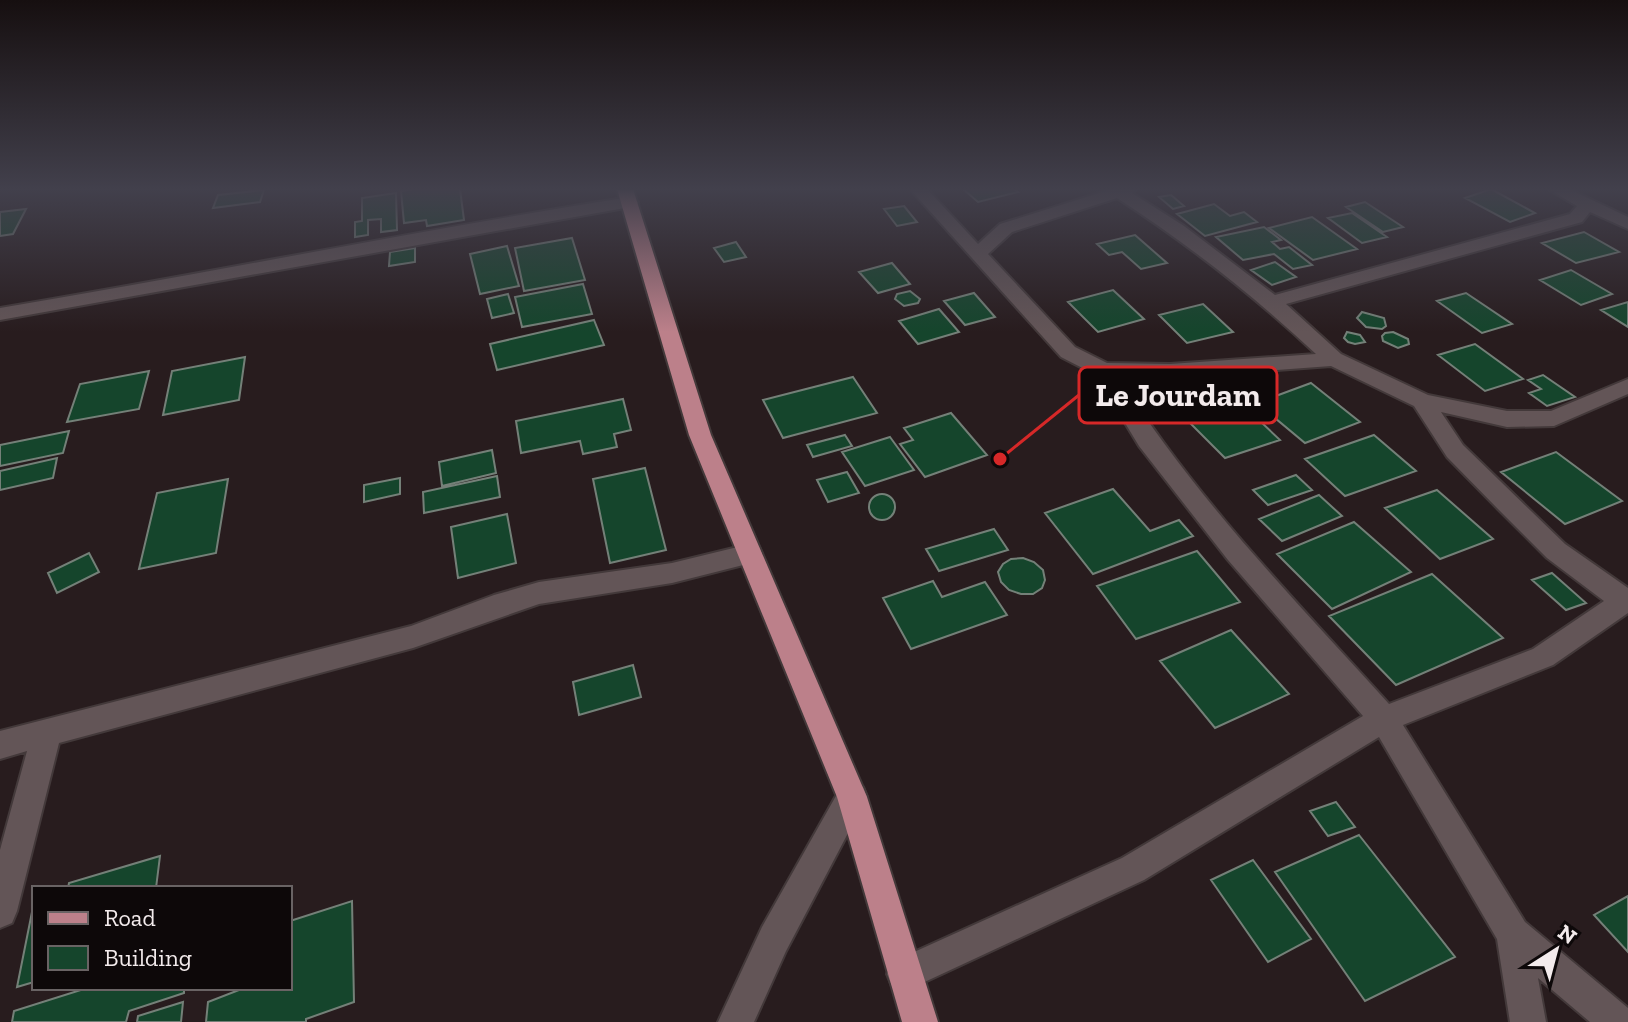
<svg xmlns="http://www.w3.org/2000/svg" width="1628" height="1022" font-family="'Zilla Slab',serif">
	<style>
		.building { fill: #15452c; stroke: #748078; stroke-width: 2 }
		.lines { fill: none; stroke-linecap: round; stroke-linejoin: round }
		.street-casing { stroke: #43393a; stroke-width: 4 }
		.primary-casing { stroke: #43393a; stroke-width: 4 }
		.street { fill: #635557; fill-rule: evenodd }
		.primary { fill: #bc808a; fill-rule: evenodd }
		.leader { fill: none; stroke: #d62828; stroke-width: 3 }
		.callout-dot { fill: #d62828; stroke: #0d0809; stroke-width: 3 }
		.callout { fill: #0d0809; stroke: #d62828; stroke-width: 3 }
		.callout-label { font-size: 32px; text-anchor: middle; font-weight: bold; fill: #f3ebec }
	</style>
	<rect width="100%" height="100%" fill="#281c1e"/>
	<path class="building" d="M413 189H460L464 220 427 226 426 220 404 223 401 191Z
		M963 189H1014L1018 192 978 202Z
		M1491 189 1535 213 1510 222 1465 198Z
		M264 190 260 202 213 208 218 195Z
		M396 193 397 230 381 232V219L368 220V235L355 237V222L362 221V198Z
		M1171 195 1184 206 1173 209 1159 197Z
		M1365 202 1403 227 1383 232 1346 207Z
		M1214 204 1230 216 1244 212 1257 222 1205 236 1177 214Z
		M904 206 917 222 897 226 884 209Z
		M26 209 13 234 0 236V212Z
		M1352 213 1387 237 1362 243 1328 218Z
		M1312 217 1357 249 1313 260 1269 228Z
		M1264 227 1281 240 1272 242 1280 249 1289 247 1312 265 1293 269 1274 254 1243 260 1216 237Z
		M1584 232 1619 252 1576 263 1542 243Z
		M1135 235 1167 263 1141 269 1122 252 1109 255 1097 244Z
		M572 238 585 280 524 291 515 248Z
		M736 242 746 257 724 262 714 248Z
		M507 246 519 286 480 294 470 254Z
		M415 248V262L389 266 390 252Z
		M1275 262 1296 277 1272 285 1251 270Z
		M892 263 910 284 878 293 859 272Z
		M1571 270 1612 294 1581 305 1540 280Z
		M583 284 592 314 522 327 515 297Z
		M1113 290 1144 319 1098 332 1068 302Z
		M910 291 920 299 918 303 904 306 895 299 897 294Z
		M974 293 995 317 965 325 944 301Z
		M1466 293 1512 324 1482 333 1437 301Z
		M508 294 514 313 492 318 487 299Z
		M1628 302V327L1601 310Z
		M1203 304 1233 332 1187 343 1159 315Z
		M939 309 959 332 918 344 899 321Z
		M1362 312 1384 318 1386 326 1382 329 1366 327 1357 318Z
		M594 320 604 345 497 370 490 344Z
		M1347 332 1360 335 1365 342 1355 344 1348 342 1344 338Z
		M1393 332 1408 339 1409 344 1398 348 1383 341 1382 336 1385 333Z
		M1475 344 1523 379 1485 391 1438 355Z
		M245 357 239 400 163 415 172 371Z
		M149 371 139 409 67 422 80 384Z
		M1543 375 1575 397 1547 406 1529 393 1541 389 1528 380Z
		M853 377 877 413 783 438 763 400Z
		M1311 383 1360 422 1305 443 1257 403Z
		M623 399 631 430 614 434 617 447 583 454 580 441 521 453 516 421Z
		M1243 405 1280 440 1225 458 1189 422Z
		M951 413 987 455 925 477 900 444 913 440 904 428Z
		M69 431 63 453 0 466V445Z
		M845 435 852 446 813 457 807 445Z
		M1374 435 1416 471 1345 496 1305 459Z
		M890 437 914 470 865 486 842 452Z
		M492 450 496 473 442 486 439 462Z
		M1556 452 1622 501 1565 524 1501 472Z
		M57 458 53 478 0 490V471Z
		M645 468 666 550 610 563 593 479Z
		M847 472 859 493 828 502 817 480Z
		M1296 475 1312 490 1268 505 1253 490Z
		M497 476 500 497 424 513 423 492Z
		M400 478V494L364 502V485Z
		M228 479 216 553 139 569 157 493Z
		M1113 489 1150 531 1179 520 1193 536 1093 574 1045 513Z
		M1437 490 1493 539 1440 559 1385 508Z
		M869 507a13 13 0 1 1 26 0a13 13 0 1 1-26 0Z
		M1319 495 1342 516 1282 541 1259 519Z
		M507 514 516 563 458 578 451 527Z
		M1354 522 1411 572 1332 609 1277 554Z
		M994 529 1008 550 939 571 926 549Z
		M1197 551 1240 602 1136 639 1097 586Z
		M89 553 99 572 57 593 48 573Z
		M1023 558 1034 562 1043 570 1045 580 1042 588 1033 594H1021L1009 590 1001 582 998 572 1003 564 1011 559Z
		M1552 573 1586 603 1566 610 1532 580Z
		M1432 574 1503 638 1396 685 1329 616Z
		M933 581 942 597 985 582 1007 615 911 649 883 598Z
		M1231 630 1289 694 1215 728 1160 661Z
		M633 665 641 697 579 715 573 682Z
		M1336 802 1355 827 1328 836 1310 811Z
		M1359 835 1455 957 1365 1001 1275 872Z
		M160 856 156 888H68L69 883Z
		M1253 860 1311 939 1268 962 1211 880Z
		M1628 896V952L1594 915Z
		M352 901 354 1002 306 1019V1022H206L208 1002 244 988H290V921Z
		M33 907 34 982 17 987Z
		M87 988H184V993L129 1011 126 1022H12L14 1011Z
		M183 1002 181 1022H137L138 1016Z"/>
	<g class="lines">
		<defs>
			<path id="street" d="M910 189H927L978 244 1000 224 1112 189H1137L1132 193 1184 226 1275 295 1570 214 1577 206 1548 189H1569L1628 217V229L1590 212 1582 222 1286 304 1341 354 1428 395 1507 411H1551L1628 379V394L1554 426 1507 427 1441 412 1463 445 1565 544 1628 588V613L1553 665 1403 725 1525 922 1628 1008V1022H1590L1538 978 1546 1022H1510L1497 939 1379 737 1144 880 916 986 904 991 892 986 887 974 892 962 1122 858 1363 716 1228 560 1139 446 1096 375 1061 357ZM1117 198C1188 244 1254 296 1316 354L1170 364 1107 363 1075 347 988 254 1012 232ZM1331 366 1414 406 1447 457 1498 509 1547 558 1604 601 1533 649 1389 704C1294 599 1194 497 1119 377L1170 378Z
				M630 197 638 202 636 206 0 320V308C210 273 419 230 630 197Z
				M750 544 759 547 762 554 759 561 672 583 539 604 413 648 59 743 17 911 12 923 0 928V850L27 751 0 759V731L411 626 494 595 539 582 672 563Z
				M852 782 863 787 867 797 786 951 754 1022H718L762 927 841 787Z"/>
			<path id="primary" d="M617 189H633L711 435 867 797 938 1022H902L837 797 689 435Z"/>
		</defs>
		<use href="#street" class="street-casing"/>
		<use href="#primary" class="primary-casing"/>
		<use href="#street" class="street"/>
		<use href="#primary" class="primary"/>
	</g>
	<linearGradient id="sky" x2="0" y2="1"><stop stop-color="#160f10"/><stop offset="0.57" stop-color="#42404c"/><stop offset="1" stop-color="#42404c" stop-opacity="0"/></linearGradient>
	<rect width="1628" height="332" fill="url(#sky)"/>
	<path class="leader" d="M1000 459L1079 395"/>
	<circle class="callout-dot" cx="1000" cy="459" r="8"/>
	<rect class="callout" x="1079" y="367" width="198" height="56" rx="8"/>
	<g class="callout-label">
		<text x="1178" y="406">Le Jourdam</text>
	</g>
	<rect x="32" y="886" width="260" height="104" fill="#0d0809" stroke="#696364" stroke-width="2"/>
	<rect x="48" y="912" width="40" height="12" fill="#bc808a" stroke="#696364" stroke-width="2"/>
	<text x="104" y="926" font-size="24" fill="#f3ebec">Road</text>
	<rect x="48" y="946" width="40" height="24" fill="#15452c" stroke="#696364" stroke-width="2"/>
	<text x="104" y="966" font-size="24" fill="#f3ebec">Building</text>
	<g transform="translate(1556 950) rotate(36)" stroke="#0d0809" stroke-width="6" paint-order="stroke">
	<path d="M0-6L14 30L0 20L-14 30Z" fill="#f3ebec"/>
	<text y="-12" font-size="22" font-weight="bold" text-anchor="middle" fill="#f3ebec">N</text>
	</g>
</svg>
